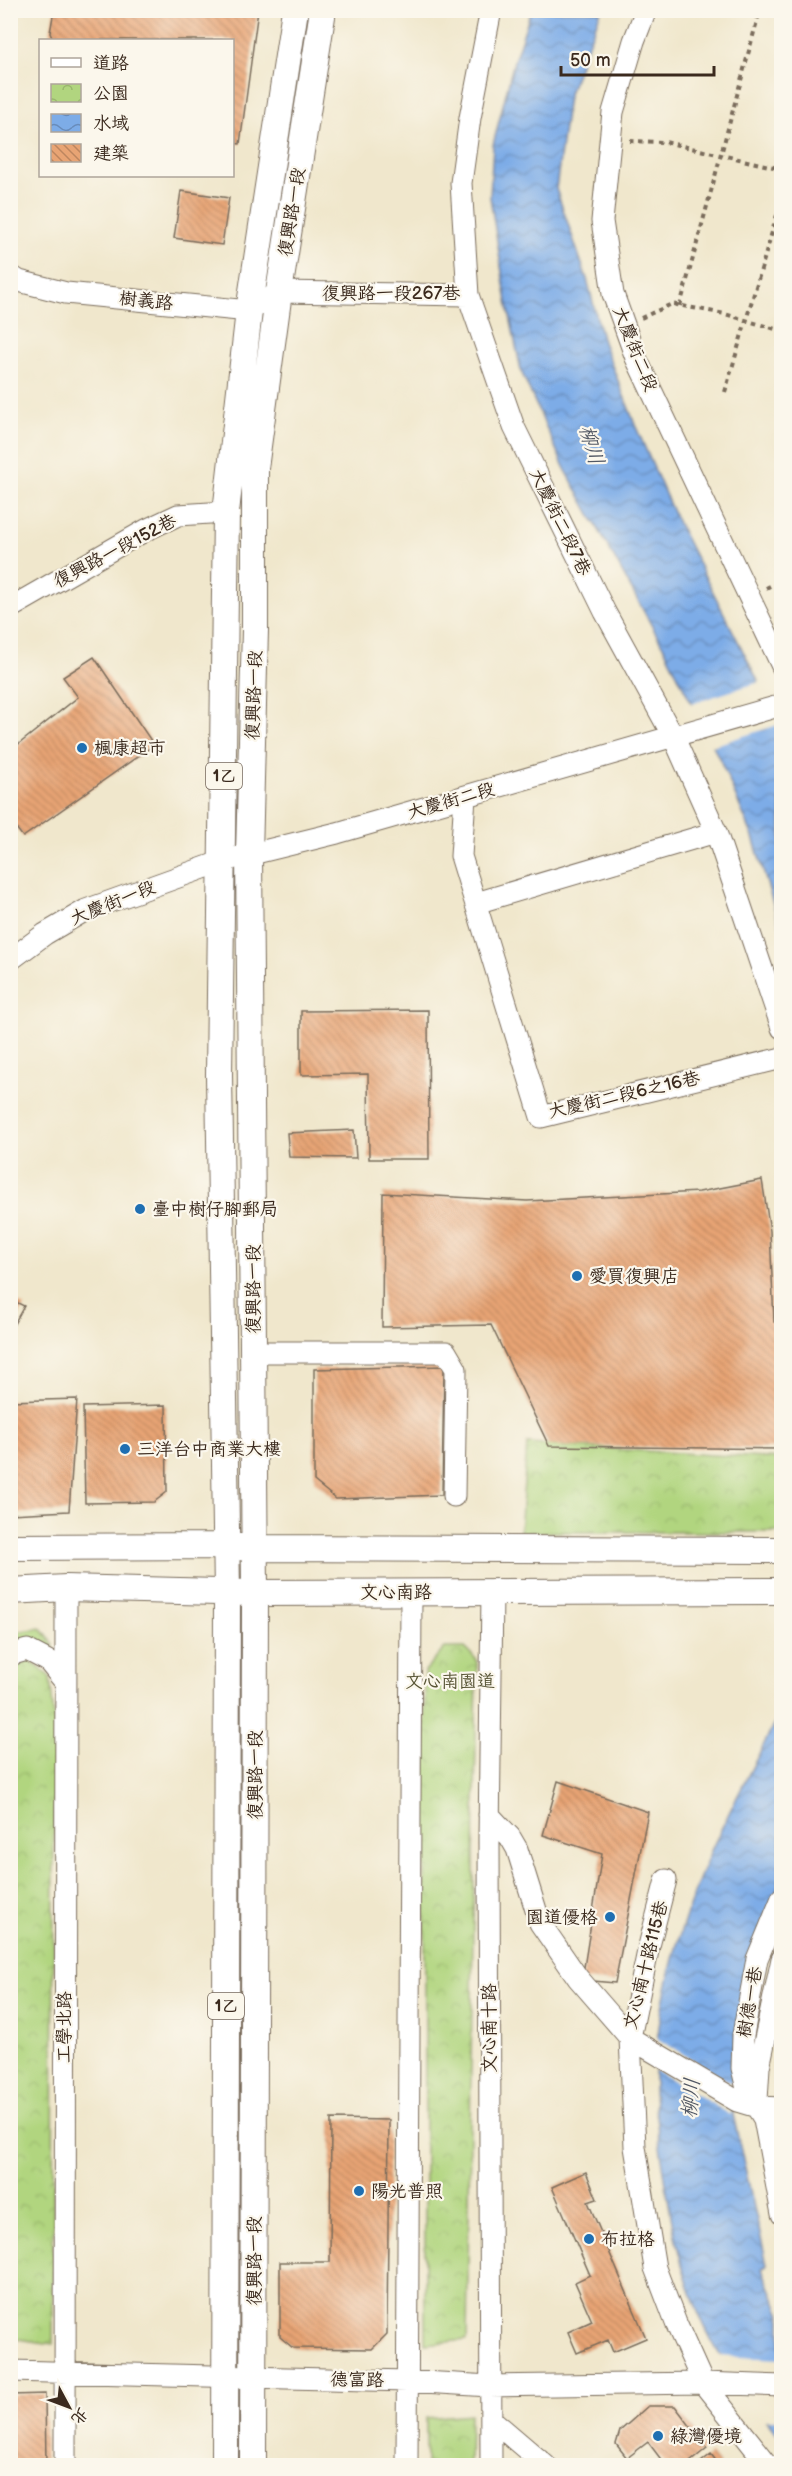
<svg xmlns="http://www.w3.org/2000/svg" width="792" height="2476" font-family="'Balsamiq Sans','LXGW WenKai TC',sans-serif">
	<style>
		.park { fill: url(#park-crowns); stroke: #76804e; stroke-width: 1.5 }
		.water { fill: url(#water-waves); stroke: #5c6b82; stroke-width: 1.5 }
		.pier { fill: #f0e7cc }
		.building { fill: url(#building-back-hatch) }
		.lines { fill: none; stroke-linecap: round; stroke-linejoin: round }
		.minor-casing { stroke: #7a6c5b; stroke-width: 23 }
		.major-casing { stroke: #7a6c5b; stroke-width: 28 }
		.path { stroke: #7a6c5b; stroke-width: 4; stroke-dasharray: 4.5 4.5; stroke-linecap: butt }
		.minor { stroke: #fff; stroke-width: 21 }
		.major { stroke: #fff; stroke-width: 26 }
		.poi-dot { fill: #1f6fb2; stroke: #fbf7ec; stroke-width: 2 }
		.labels { text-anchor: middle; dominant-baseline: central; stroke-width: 4.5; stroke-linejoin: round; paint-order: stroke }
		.shield { fill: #fbf7ec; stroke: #75685c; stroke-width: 1.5 }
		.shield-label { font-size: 16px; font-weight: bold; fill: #3b2a1e }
		.street-label { font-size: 18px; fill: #3b2a1e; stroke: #fbf7ec }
		.poi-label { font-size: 18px; fill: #3b2a1e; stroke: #fbf7ec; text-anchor: start }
		.park-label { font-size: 18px; fill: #585536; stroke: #fbf7ec }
		.water-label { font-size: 20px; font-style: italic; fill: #525864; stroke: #fbf7ec }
	</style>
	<defs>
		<pattern id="park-crowns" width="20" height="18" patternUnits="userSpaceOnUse" patternTransform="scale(1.5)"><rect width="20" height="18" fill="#b1d57f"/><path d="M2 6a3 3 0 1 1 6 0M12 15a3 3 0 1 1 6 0" fill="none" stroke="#99b76d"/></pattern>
		<pattern id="water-waves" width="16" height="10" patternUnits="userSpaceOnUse" patternTransform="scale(1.5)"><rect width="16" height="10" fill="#7dace7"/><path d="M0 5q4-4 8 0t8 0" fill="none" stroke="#688cbb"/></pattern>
		<pattern id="building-back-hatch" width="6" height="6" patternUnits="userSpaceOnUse" patternTransform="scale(1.5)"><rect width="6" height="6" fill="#e8a474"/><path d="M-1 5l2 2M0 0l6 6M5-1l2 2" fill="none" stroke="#bd865f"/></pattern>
	</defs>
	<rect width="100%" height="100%" fill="#fbf7ec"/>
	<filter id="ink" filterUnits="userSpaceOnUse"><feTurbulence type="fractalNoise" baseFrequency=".0167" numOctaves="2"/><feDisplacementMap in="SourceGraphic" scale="12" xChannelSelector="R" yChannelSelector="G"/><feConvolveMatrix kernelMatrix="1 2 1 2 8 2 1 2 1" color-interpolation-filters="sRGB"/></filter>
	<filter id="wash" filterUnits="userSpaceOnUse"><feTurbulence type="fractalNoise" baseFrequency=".008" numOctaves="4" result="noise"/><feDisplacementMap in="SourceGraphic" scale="24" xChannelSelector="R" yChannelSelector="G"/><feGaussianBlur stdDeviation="1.35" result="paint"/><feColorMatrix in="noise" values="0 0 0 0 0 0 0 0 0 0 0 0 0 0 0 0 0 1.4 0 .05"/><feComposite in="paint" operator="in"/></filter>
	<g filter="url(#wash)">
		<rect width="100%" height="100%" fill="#f0e7cc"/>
		<path class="park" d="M527 1444 781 1459V1532H520Z
			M41 1628 53 1644V1657L11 1646V1633Z
			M445 1648H465L477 1660 467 2340 425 2344V1671Z
			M30 1660 50 1677 54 1719 53 2344 11 2338 10 1665Z
			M470 2414 469 2465H426V2418Z"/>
		<path class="water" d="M531 11H601L568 96 556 189 587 279 603 342 636 427 676 519 781 726V930L753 837 721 762 664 648 564 467 521 371 505 291 490 197 493 145 514 61Z
			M781 1710V1880L772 1901 735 2053 733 2089V2115L767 2264 762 2269 781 2314V2438C757 2408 731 2377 713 2343 685 2291 673 2236 665 2178 660 2144 653 2109 654 2075 658 2002 679 1927 707 1860 729 1809 757 1760 781 1710Z"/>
		<path class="pier" d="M763 681 780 717 781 724 709 747 687 705Z
			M656 2038 735 2085 731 2115 652 2068Z
			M718 2356 781 2359V2420H763Z"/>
		<g id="blocks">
			<path class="building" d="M54 10H258L240 144 232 143V40H53L50 33Z
				M181 191 229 198 222 245 174 238Z
				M94 657 154 745 23 837 10 820V751L78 697 63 677Z
				M428 1010 429 1159H369L368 1074 301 1075V1011Z
				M354 1130 356 1158 289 1157 287 1133Z
				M762 1180 770 1231 774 1322H782V1449L549 1446 491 1325 382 1327 383 1193 527 1201 699 1192Z
				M10 1299 24 1306 10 1331Z
				M444 1366 442 1495 336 1499 314 1481V1369Z
				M77 1399 69 1511 10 1514V1401Z
				M166 1405 167 1492 154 1502 85 1503 83 1407Z
				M558 1781 648 1812 615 1983 582 1980 602 1854 543 1835Z
				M331 2119 389 2120 387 2334 372 2349 293 2348 280 2337V2262H330Z
				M586 2172 597 2199 588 2202 646 2338 613 2352 608 2340 577 2353 568 2332 592 2321 575 2282 590 2275 552 2187Z
				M45 2394 46 2466H10V2395Z
				M648 2406H675L707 2448 685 2466H666L648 2442 627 2458 616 2444 620 2431Z
				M711 2454 720 2466H696Z"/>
		</g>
	</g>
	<g filter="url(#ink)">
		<use href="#blocks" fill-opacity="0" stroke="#7a6c5b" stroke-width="1.5"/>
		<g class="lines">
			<defs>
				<path id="minor" d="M491 10 470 118 461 183 468 295 514 427 605 612 674 738 716 832 782 1028
					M646 10 634 41 613 112 602 221 613 294 636 358 782 666
					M10 275 19 281 66 293 249 311 279 292 468 295
					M10 608 146 530 178 515 226 512
					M465 797 461 856 541 1117 782 1058
					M476 903 716 832
					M10 960 45 934 86 910 223 861 337 833 782 705
					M253 1352H446L456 1369 454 1496
					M10 1655 27 1650 48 1661 65 1682
					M489 1815 510 1837 517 1849 540 1923 578 1978 630 2038 737 2101 757 2107 782 2108
					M666 1880 649 1946 630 2038 635 2147 655 2268 676 2323 703 2383 769 2466
					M782 1898 757 1959 743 2035 742 2068 748 2093 764 2119 782 2214
					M757 2100 759 2067 782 1959
					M10 2371 407 2381 490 2386 703 2383 782 2386
					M492 2420 546 2466
					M65 2466 66 1588
					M407 2466 411 1592
					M491 2466 489 1839 492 1591"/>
				<path id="major" d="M10 1547 225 1546 255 1548 782 1550
					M10 1591 66 1588 255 1593 782 1591
					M225 2466 227 1593 219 1075 226 512 249 311 295 10
					M253 2466 255 1593 249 853 255 630V468L279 292 323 10"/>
			</defs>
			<use href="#minor" class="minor-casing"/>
			<use href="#major" class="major-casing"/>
			<path class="path" d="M630 141 665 142 782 169
				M680 306 760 10
				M641 318 672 304 725 314 782 331
				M725 392 782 198
				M779 478 782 469
				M766 588 782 580"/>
			<use href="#minor" class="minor"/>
			<use href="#major" class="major"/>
		</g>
	</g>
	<g class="poi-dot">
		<circle cx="82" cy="748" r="6"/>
		<circle cx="140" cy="1209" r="6"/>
		<circle cx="577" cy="1276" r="6"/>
		<circle cx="125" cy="1449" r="6"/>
		<circle cx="610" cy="1917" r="6"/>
		<circle cx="359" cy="2191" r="6"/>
		<circle cx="589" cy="2239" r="6"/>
		<circle cx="658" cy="2436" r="6"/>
	</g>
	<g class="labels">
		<g class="shield">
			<rect x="206" y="763" width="36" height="26" rx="4.5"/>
			<rect x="208" y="1993" width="36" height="26" rx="4.5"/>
		</g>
		<g class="shield-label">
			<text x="224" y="776">1乙</text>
			<text x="226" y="2006">1乙</text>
		</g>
		<g class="street-label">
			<text transform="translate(292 212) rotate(-81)">復興路一段</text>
			<text x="391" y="293">復興路一段267巷</text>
			<text transform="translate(146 301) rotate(6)">樹義路</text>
			<text transform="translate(635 349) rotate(68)">大慶街二段</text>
			<text transform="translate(560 522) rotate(64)">大慶街二段7巷</text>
			<text transform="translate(115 551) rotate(-28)">復興路一段152巷</text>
			<text transform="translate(254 695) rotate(-88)">復興路一段</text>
			<text transform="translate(451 801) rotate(-16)">大慶街二段</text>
			<text transform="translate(113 903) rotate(-22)">大慶街一段</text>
			<text transform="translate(624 1095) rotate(-13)">大慶街二段6之16巷</text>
			<text transform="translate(253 1289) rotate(-90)">復興路一段</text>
			<text x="396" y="1592">文心南路</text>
			<text transform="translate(255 1775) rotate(-90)">復興路一段</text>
			<text transform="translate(646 1965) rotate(-76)">文心南十路115巷</text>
			<text transform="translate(750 2002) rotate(-80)">樹德一巷</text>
			<text transform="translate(64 2027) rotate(-90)">工學北路</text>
			<text transform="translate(489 2028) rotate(-90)">文心南十路</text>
			<text transform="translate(254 2261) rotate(-90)">復興路一段</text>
			<text transform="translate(357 2380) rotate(1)">德富路</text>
		</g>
		<g class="poi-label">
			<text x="94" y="748">楓康超市</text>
			<text x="152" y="1209">臺中樹仔腳郵局</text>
			<text x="589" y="1276">愛買復興店</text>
			<text x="137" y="1449">三洋台中商業大樓</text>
			<text x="598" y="1917" text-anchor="end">園道優格</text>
			<text x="371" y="2191">陽光普照</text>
			<text x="601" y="2239">布拉格</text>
			<text x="670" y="2436">綠灣優境</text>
		</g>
		<g class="park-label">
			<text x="450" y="1681">文心南園道</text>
		</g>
		<g class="water-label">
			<text transform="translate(591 445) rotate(74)">柳川</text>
			<text transform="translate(691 2098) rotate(-84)">柳川</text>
		</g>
	</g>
	<rect width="792" height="2476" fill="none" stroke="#fbf7ec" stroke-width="36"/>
	<rect x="39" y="39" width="195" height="138" fill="#fbf7ec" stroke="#aea59a" stroke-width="1.5"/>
	<rect x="51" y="58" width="30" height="9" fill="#ffffff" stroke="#aea59a" stroke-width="1.5"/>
	<text x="93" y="69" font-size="18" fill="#3b2a1e">道路</text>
	<rect x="51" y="84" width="30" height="18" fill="url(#park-crowns)" stroke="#aea59a" stroke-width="1.5"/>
	<text x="93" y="99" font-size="18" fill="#3b2a1e">公園</text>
	<rect x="51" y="114" width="30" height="18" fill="url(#water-waves)" stroke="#aea59a" stroke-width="1.5"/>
	<text x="93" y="129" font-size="18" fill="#3b2a1e">水域</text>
	<rect x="51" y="144" width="30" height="18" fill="url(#building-back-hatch)" stroke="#aea59a" stroke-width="1.5"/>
	<text x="93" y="159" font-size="18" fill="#3b2a1e">建築</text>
	<g transform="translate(69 2407) rotate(131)" stroke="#fbf7ec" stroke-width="4.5" paint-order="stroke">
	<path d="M0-4.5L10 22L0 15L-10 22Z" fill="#3b2a1e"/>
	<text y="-9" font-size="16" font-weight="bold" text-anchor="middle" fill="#3b2a1e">北</text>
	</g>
	<path d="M561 66v9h153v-9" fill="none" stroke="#3b2a1e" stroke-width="3"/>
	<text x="570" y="66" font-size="18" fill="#3b2a1e" stroke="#fbf7ec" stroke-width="4.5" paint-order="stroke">50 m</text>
</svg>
